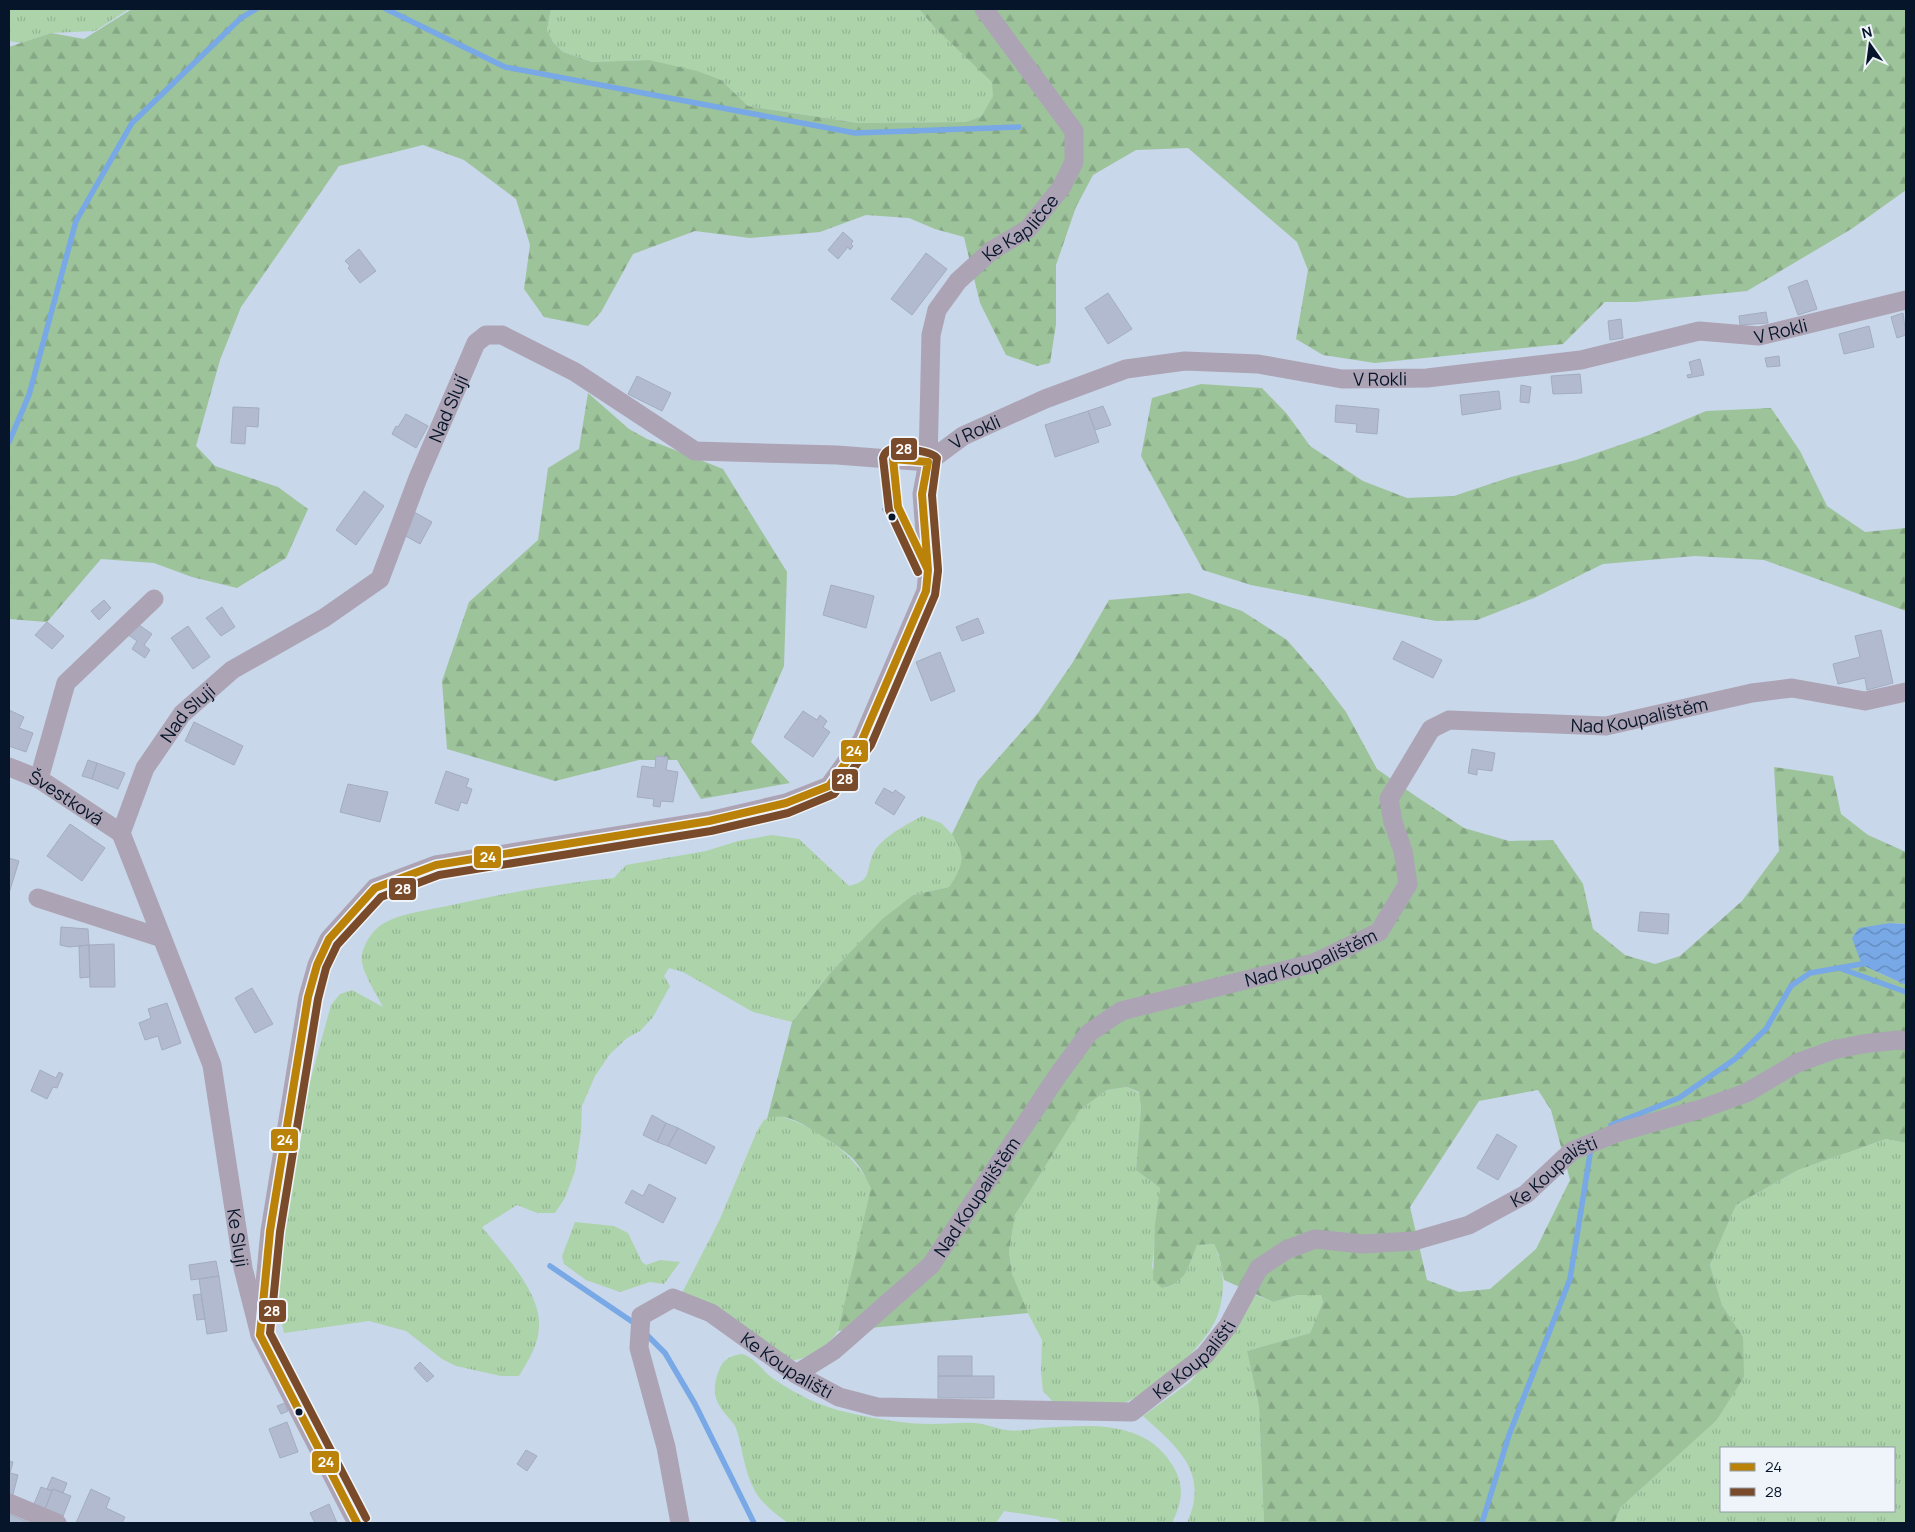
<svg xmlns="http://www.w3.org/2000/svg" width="1915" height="1532" font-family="Manrope,sans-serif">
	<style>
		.grass { fill: url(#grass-tufts); fill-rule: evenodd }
		.forest { fill: url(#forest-firs); fill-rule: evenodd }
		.water { fill: url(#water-waves) }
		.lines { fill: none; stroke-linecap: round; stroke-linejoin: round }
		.stream { stroke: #78a8e5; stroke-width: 5.5 }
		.building { fill: #b1bace; stroke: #a3acc0 }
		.minor { stroke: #aca3b5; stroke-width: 19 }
		.bus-1-casing { stroke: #eff4fa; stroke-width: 11 }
		.bus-2-casing { stroke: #eff4fa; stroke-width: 11 }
		.bus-1 { stroke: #bb820a; stroke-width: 8 }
		.bus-2 { stroke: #7a4b2a; stroke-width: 8 }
		.bus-dot { fill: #061529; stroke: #eff4fa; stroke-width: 2 }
		.labels { text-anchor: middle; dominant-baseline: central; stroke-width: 4.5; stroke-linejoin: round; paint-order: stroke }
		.street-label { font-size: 18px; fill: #061529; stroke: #eff4fa }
		.line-badge { stroke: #eff4fa; stroke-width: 2 }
		.badge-label { font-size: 14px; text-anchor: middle; font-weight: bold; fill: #fff }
	</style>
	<defs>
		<pattern id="grass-tufts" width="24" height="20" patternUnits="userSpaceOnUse" patternTransform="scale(1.25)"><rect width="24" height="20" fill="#add3ab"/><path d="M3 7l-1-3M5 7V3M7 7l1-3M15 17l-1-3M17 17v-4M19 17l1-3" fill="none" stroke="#93b493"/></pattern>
		<pattern id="forest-firs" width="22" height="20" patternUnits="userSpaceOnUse" patternTransform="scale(1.25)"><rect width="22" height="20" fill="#9dc39a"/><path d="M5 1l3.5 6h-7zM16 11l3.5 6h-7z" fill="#86a785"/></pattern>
		<pattern id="water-waves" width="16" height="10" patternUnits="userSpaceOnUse" patternTransform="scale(1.25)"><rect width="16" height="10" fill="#78a8e5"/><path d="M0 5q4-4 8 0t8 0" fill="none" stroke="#6088ba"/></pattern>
	</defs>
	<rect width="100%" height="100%" fill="#c8d7e9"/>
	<path class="grass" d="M9 9H129L95 31 51 33 22 43 9 41Z
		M551 9H919L935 28 993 82V96L981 117 965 122 858 123 748 106 721 80 649 60 592 62 563 52 553 42 547 30Z
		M922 816 941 823 952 834 962 850 961 870 949 887 913 895 882 919 831 972 792 1022 753 1012 683 972 669 968 664 976 670 986 653 1017 640 1031 627 1038 610 1054 595 1076 582 1106 581 1132 575 1171 565 1198 555 1213H537L517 1205 482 1227C502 1252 541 1292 539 1326 539 1344 528 1361 519 1376H501L456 1366 442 1359 406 1331 369 1321 284 1333 278 1306V1260L293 1183 308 1089 331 1005 340 994 352 990 383 1007C377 995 359 968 362 955 364 942 374 928 386 922 406 912 430 910 452 905 506 893 560 883 614 878L626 865 706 851 738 841 772 835 799 839 849 886C873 880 865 872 873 854 881 837 906 825 922 816Z
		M1127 1087 1139 1093 1141 1108 1136 1170 1160 1188 1152 1267 1162 1288C1187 1283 1188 1267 1197 1245L1214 1244C1224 1265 1226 1291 1218 1314 1207 1347 1146 1400 1112 1407 1096 1409 1071 1405 1055 1404L1043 1391 1041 1372 1042 1340 1021 1300 1012 1274 1009 1251 1015 1215 1080 1110 1107 1090Z
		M776 1115C813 1124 855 1154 872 1188L838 1331C826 1348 809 1360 787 1361L682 1293 720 1219 757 1131 764 1120Z
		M1886 1139 1906 1143V1523H1614L1621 1507 1716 1421 1743 1337 1722 1305 1710 1265 1736 1205 1798 1170ZM1721 1448H1894V1511H1721Z
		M575 1222 614 1226 628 1233 642 1262 646 1265 660 1260 680 1262 664 1284 650 1282 620 1292 586 1280 564 1264 562 1256Z
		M1250 1293 1273 1302 1298 1295H1321L1323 1302 1310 1333 1247 1351 1259 1406 1264 1523H1187C1210 1472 1177 1447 1143 1416L1190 1382 1228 1336Z
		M742 1354C755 1358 761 1369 771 1377 795 1394 821 1407 850 1413 876 1419 905 1424 932 1424 946 1424 960 1422 974 1423 985 1423 996 1429 1007 1430 1017 1432 1030 1429 1041 1428 1087 1425 1143 1419 1171 1463 1185 1484 1183 1501 1172 1523H1063L1056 1519 1004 1511 996 1523H788C776 1514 762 1504 755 1491 744 1472 743 1449 736 1428 734 1423 730 1420 727 1416 713 1400 712 1389 719 1370 723 1359 730 1356 742 1354Z"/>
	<path class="forest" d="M132 9H551L547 30 553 42 563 52 592 62 649 60 697 71 721 80 748 106 858 123 965 122 981 117 993 96 992 82 935 28 919 9H1906V190L1853 228 1747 291 1636 302H1605L1563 344 1375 363 1323 355 1296 339 1308 270 1297 242 1188 148 1136 150 1093 175 1076 207 1056 265V324L1050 363 1037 366 1006 355 980 303 964 237 935 229 909 218 866 215 820 232 750 238 695 231 633 254 601 312 588 326 544 317 524 289 530 245 516 199 464 160 423 145 339 166 241 307 220 360 196 446 215 466 278 487 308 509 286 558 237 588 192 577 154 563 101 559 47 622 9 619V47L51 33 84 39Z
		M1201 384 1262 388 1287 414 1310 446 1363 481 1407 498 1454 496 1511 477 1576 460 1649 435 1706 411 1771 408 1800 451 1827 506 1865 532 1906 528V611L1764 560 1695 556 1603 564 1534 598 1477 620 1436 621 1251 585 1203 570 1141 456 1152 398Z
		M588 393 629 429 647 439 723 469 787 572 784 666 751 742 790 783 701 799 677 760H639L555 781 447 749 442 681 469 602 538 540 548 468 579 449Z
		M1189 593 1242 611 1287 640 1320 678 1346 712 1377 769 1417 797 1464 828 1509 841 1553 840 1583 884 1593 929 1625 955 1655 964 1680 956 1742 901 1779 851 1774 767 1833 776 1841 814 1868 835 1906 852V924L1890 923 1862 965 1906 985V1143L1886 1139 1798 1170 1736 1205 1710 1265 1722 1305 1743 1337 1744 1377 1716 1421 1621 1507 1614 1523H1264L1259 1406 1247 1351 1310 1333 1323 1302 1321 1295H1298L1273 1302 1224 1280 1219 1255 1214 1244 1197 1245C1188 1267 1187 1283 1162 1288L1153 1280 1155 1225 1160 1188 1136 1170 1141 1108 1139 1092 1127 1087 1107 1090 1080 1110 1015 1215 1009 1251 1012 1274 1028 1313 838 1331 871 1188C866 1178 861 1167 853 1159 844 1149 806 1125 794 1120 785 1116 776 1115 767 1119L792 1022 831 972 882 919 913 895 949 887C964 865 966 856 952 834L978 781 1038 713 1073 662 1109 600ZM1538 1090 1551 1110 1570 1180 1536 1249 1490 1289 1459 1292 1427 1280 1410 1207 1479 1101Z"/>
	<path class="water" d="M1890 923 1906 924V985L1862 965 1852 938 1859 928Z"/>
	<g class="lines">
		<path class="stream" d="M386 9 505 67 855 133 1019 127
			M9 442 29 395 76 221 132 123 241 18 256 9
			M1842 969 1906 992
			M1611 1125 1679 1098 1735 1059 1766 1029 1791 986 1810 973 1867 963
			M550 1266 637 1325
			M644 1332 665 1353 695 1404 754 1523
			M1482 1523 1509 1435 1570 1279 1591 1148"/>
	</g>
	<path class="building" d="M843 232 853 241 851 244 853 246 850 250 848 247 838 259 828 250Z
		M359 249 376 271 360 283 348 268 350 266 345 261Z
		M926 253 947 269 912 315 891 299Z
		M1807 280 1817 309 1798 315 1788 287Z
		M1108 293 1132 329 1108 344 1085 308Z
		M1766 312 1768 323 1740 325 1739 316Z
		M1903 313 1906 335 1897 338 1891 317Z
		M1621 319 1623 338 1610 340 1608 321Z
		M1869 326 1874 347 1844 354 1839 334Z
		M1779 356 1780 366 1767 367 1765 358Z
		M1700 359 1704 375 1688 378 1687 375 1692 374 1689 362Z
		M1580 374 1582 393 1553 394 1551 376Z
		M637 376 671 393 662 411 628 394Z
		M1521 385 1531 387 1529 403 1520 402Z
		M1499 391 1501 409 1462 415 1460 395Z
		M1336 405 1379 409 1377 434 1356 432 1357 424 1335 422Z
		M1103 406 1111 425 1095 430 1088 411Z
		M233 407 259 408 258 427 246 426 245 444 231 443Z
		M1088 411 1099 442 1055 457 1045 425Z
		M406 414 428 426 416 448 392 434 396 426 398 427Z
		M364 491 384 506 356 545 336 530Z
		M889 505 893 512 887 516 882 509Z
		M414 512 432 522 420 544 402 534Z
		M831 585 874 596 866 628 823 615Z
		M104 600 111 608 99 620 91 611Z
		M222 607 235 627 221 636 206 618Z
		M978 618 984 633 962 641 956 627Z
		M47 622 64 636 52 649 35 635Z
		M139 625 152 634 144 645 150 650 145 658 132 649 137 641 127 634Z
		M188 626 210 657 193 669 171 638Z
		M1881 630 1893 683 1867 690 1865 678 1838 684 1833 664 1860 657 1855 636Z
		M1402 641 1442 660 1433 678 1393 659Z
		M940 652 955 691 931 701 916 662Z
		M9 710 24 717 19 728 33 733 26 752 9 746Z
		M803 711 817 720 820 715 827 721 823 727 830 732 813 757 784 737Z
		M194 722 243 746 234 765 185 741Z
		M1472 749 1495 753 1492 771 1477 769V775L1468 773Z
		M656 756 668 757 666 770 678 772 673 802 661 801 660 807 653 806 654 799 637 797 642 766 655 768Z
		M88 760 97 763 92 779 82 776Z
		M97 763 125 773 118 789 92 779Z
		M446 771 469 779 466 787 472 789 467 804 461 802 458 811 435 803Z
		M348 784 388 792 380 822 340 812Z
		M884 788 893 793 895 790 905 797 894 815 875 803Z
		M70 824 105 848 82 881 47 856Z
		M9 858 19 861 9 893Z
		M1640 912 1669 914 1668 934 1638 931Z
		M61 927 88 929 89 945 69 947 60 945Z
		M114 944 115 987H90L89 945Z
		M89 945 90 977 80 978 79 946Z
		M252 988 273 1024 255 1033 235 998Z
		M167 1003 181 1043 162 1050 158 1036 145 1040 139 1023 151 1018 148 1009Z
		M40 1070 56 1078 59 1072 63 1074 57 1088 53 1087 47 1099 31 1091Z
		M652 1115 666 1123 657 1142 643 1135Z
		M666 1123 678 1128 668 1146 657 1142Z
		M678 1128 715 1147 706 1164 668 1146Z
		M1497 1134 1517 1146 1498 1180 1477 1168Z
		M649 1184 676 1198 663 1223 625 1203 632 1190 643 1196Z
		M216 1261 219 1276 191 1280 189 1265Z
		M219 1276 227 1331 207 1334 199 1279Z
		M201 1294 205 1319 197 1320 193 1295Z
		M938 1356H972V1376H938Z
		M420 1362 434 1376 427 1382 414 1368Z
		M938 1376H994V1398H938Z
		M285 1403 288 1411 281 1414 277 1406Z
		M287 1422 298 1452 280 1458 269 1429Z
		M526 1450 537 1456 527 1471 517 1464Z
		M9 1461 13 1462 10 1473 18 1475 12 1498 9 1497Z
		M52 1477 67 1483 63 1493 53 1489 52 1491 47 1489Z
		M41 1487 52 1491 45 1509 34 1504Z
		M53 1489 71 1496 63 1516 45 1509Z
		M91 1489 110 1498 106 1508 125 1517 122 1523H76Z
		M329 1504 337 1523H315L310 1513Z
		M9 1514 30 1523H9Z"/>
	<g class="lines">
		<g class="minor">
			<path id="s1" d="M928 462 963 436 1045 399 1126 369 1185 361 1258 364 1342 379 1427 378 1581 360 1699 331 1759 336 1906 300"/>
			<path id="s2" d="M9 767 39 779 121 833"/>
			<path d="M39 779 66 683 154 599"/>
			<path id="s3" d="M121 833 145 768 182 714 232 670 324 618 380 579 418 478 476 343 486 335H502L575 372 695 451 837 455 928 462"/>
			<path id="s4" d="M121 833 212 1065 243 1268 260 1335 357 1523"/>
			<path d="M38 898 162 938"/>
			<path id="s5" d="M260 1335 270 1231 308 997 317 965 329 939 375 888 436 865 709 821 786 803 829 786 862 740 926 591 928 570 922 494 928 462 931 335 937 310 958 281 991 251 1028 229 1061 188 1074 162V131L984 9"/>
			<path id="s6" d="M796 1374 833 1351 931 1265 1058 1075 1089 1033 1121 1011 1314 963 1379 932 1408 884 1403 851 1393 822 1389 799 1431 729 1449 720 1606 726 1752 693 1792 688 1865 701 1906 692"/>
			<path d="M9 1503 57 1523"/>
			<path id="s7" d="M680 1523 666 1447 639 1348 641 1316 673 1298 711 1313 796 1374 839 1397 877 1407 1132 1412 1205 1355 1228 1326 1259 1268 1286 1250 1315 1239 1362 1244 1414 1241 1469 1225 1526 1194 1572 1151 1619 1132 1701 1109 1746 1093 1797 1063 1833 1050 1862 1044 1898 1040 1906 1041"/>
		</g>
		<defs>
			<path id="bus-1" d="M893 459 928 462 922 494 928 570 898 507Z
				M260 1335 270 1231 308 997 317 965 329 939 375 888 436 865 709 821 786 803 829 786 862 740 926 591 928 570
				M260 1335 357 1523"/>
			<path id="bus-2" d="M918 572 889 510 883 458C884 454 886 451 891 449 900 447 932 451 937 458L932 495 938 569
				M366 1518 270 1333 280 1232 318 999 326 968 337 945 381 897 439 875 711 831 788 813 834 794 871 745 935 595 938 571"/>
		</defs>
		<use href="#bus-1" class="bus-1-casing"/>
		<use href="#bus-2" class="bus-2-casing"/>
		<use href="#bus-1" class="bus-1"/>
		<use href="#bus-2" class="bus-2"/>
	</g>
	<g class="bus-dot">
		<circle cx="892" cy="517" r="4.5"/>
		<circle cx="299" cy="1412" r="4.5"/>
	</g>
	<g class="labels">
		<g class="street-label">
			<text stroke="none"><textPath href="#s5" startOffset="1559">Ke Kapličce</textPath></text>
			<text stroke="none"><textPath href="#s1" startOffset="882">V Rokli</textPath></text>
			<text stroke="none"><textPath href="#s1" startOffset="476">V Rokli</textPath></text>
			<text stroke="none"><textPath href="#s3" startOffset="559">Nad Slují</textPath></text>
			<text stroke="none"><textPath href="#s1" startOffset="56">V Rokli</textPath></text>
			<text stroke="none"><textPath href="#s6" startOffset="1201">Nad Koupalištěm</textPath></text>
			<text stroke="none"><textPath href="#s3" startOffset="139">Nad Slují</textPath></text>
			<text stroke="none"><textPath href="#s2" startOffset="65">Švestková</textPath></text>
			<text stroke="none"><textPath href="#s6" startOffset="691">Nad Koupalištěm</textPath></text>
			<text stroke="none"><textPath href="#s7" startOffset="1254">Ke Koupališti</textPath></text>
			<text stroke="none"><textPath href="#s6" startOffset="256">Nad Koupalištěm</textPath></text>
			<text stroke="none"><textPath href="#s4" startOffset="424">Ke Sluji</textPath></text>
			<text stroke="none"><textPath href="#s7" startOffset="819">Ke Koupališti</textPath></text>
			<text stroke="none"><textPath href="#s7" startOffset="382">Ke Koupališti</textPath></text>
		</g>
	</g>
	<g class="line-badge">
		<rect x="890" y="437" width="28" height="24" rx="5" fill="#7a4b2a"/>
		<rect x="840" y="739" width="29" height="24" rx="5" fill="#bb820a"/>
		<rect x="831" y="768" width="28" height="24" rx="5" fill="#7a4b2a"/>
		<rect x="473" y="845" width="29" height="24" rx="5" fill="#bb820a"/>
		<rect x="388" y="877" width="29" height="24" rx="5" fill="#7a4b2a"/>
		<rect x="270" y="1128" width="29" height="24" rx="5" fill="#bb820a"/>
		<rect x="258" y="1299" width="29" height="24" rx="5" fill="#7a4b2a"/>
		<rect x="311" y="1450" width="29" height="24" rx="5" fill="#bb820a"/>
	</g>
	<g class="badge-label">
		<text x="904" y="454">28</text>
		<text x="854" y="756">24</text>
		<text x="845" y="784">28</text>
		<text x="488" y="862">24</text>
		<text x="403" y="894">28</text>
		<text x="285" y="1145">24</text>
		<text x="272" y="1316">28</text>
		<text x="326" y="1467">24</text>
	</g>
	<rect width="1915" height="1532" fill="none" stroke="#061529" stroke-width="20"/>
	<rect x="1720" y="1447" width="175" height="65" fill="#eff4fa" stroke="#929ba6"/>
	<rect x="1730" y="1463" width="25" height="8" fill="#bb820a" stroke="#929ba6"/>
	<text x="1765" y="1472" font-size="15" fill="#061529">24</text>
	<rect x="1730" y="1488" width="25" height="8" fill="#7a4b2a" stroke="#929ba6"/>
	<text x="1765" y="1497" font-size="15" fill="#061529">28</text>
	<g transform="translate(1870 45) rotate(346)" stroke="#eff4fa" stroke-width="4" paint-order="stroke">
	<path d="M0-4L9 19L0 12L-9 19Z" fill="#061529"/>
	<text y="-8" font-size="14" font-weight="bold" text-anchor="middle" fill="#061529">N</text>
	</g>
</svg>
